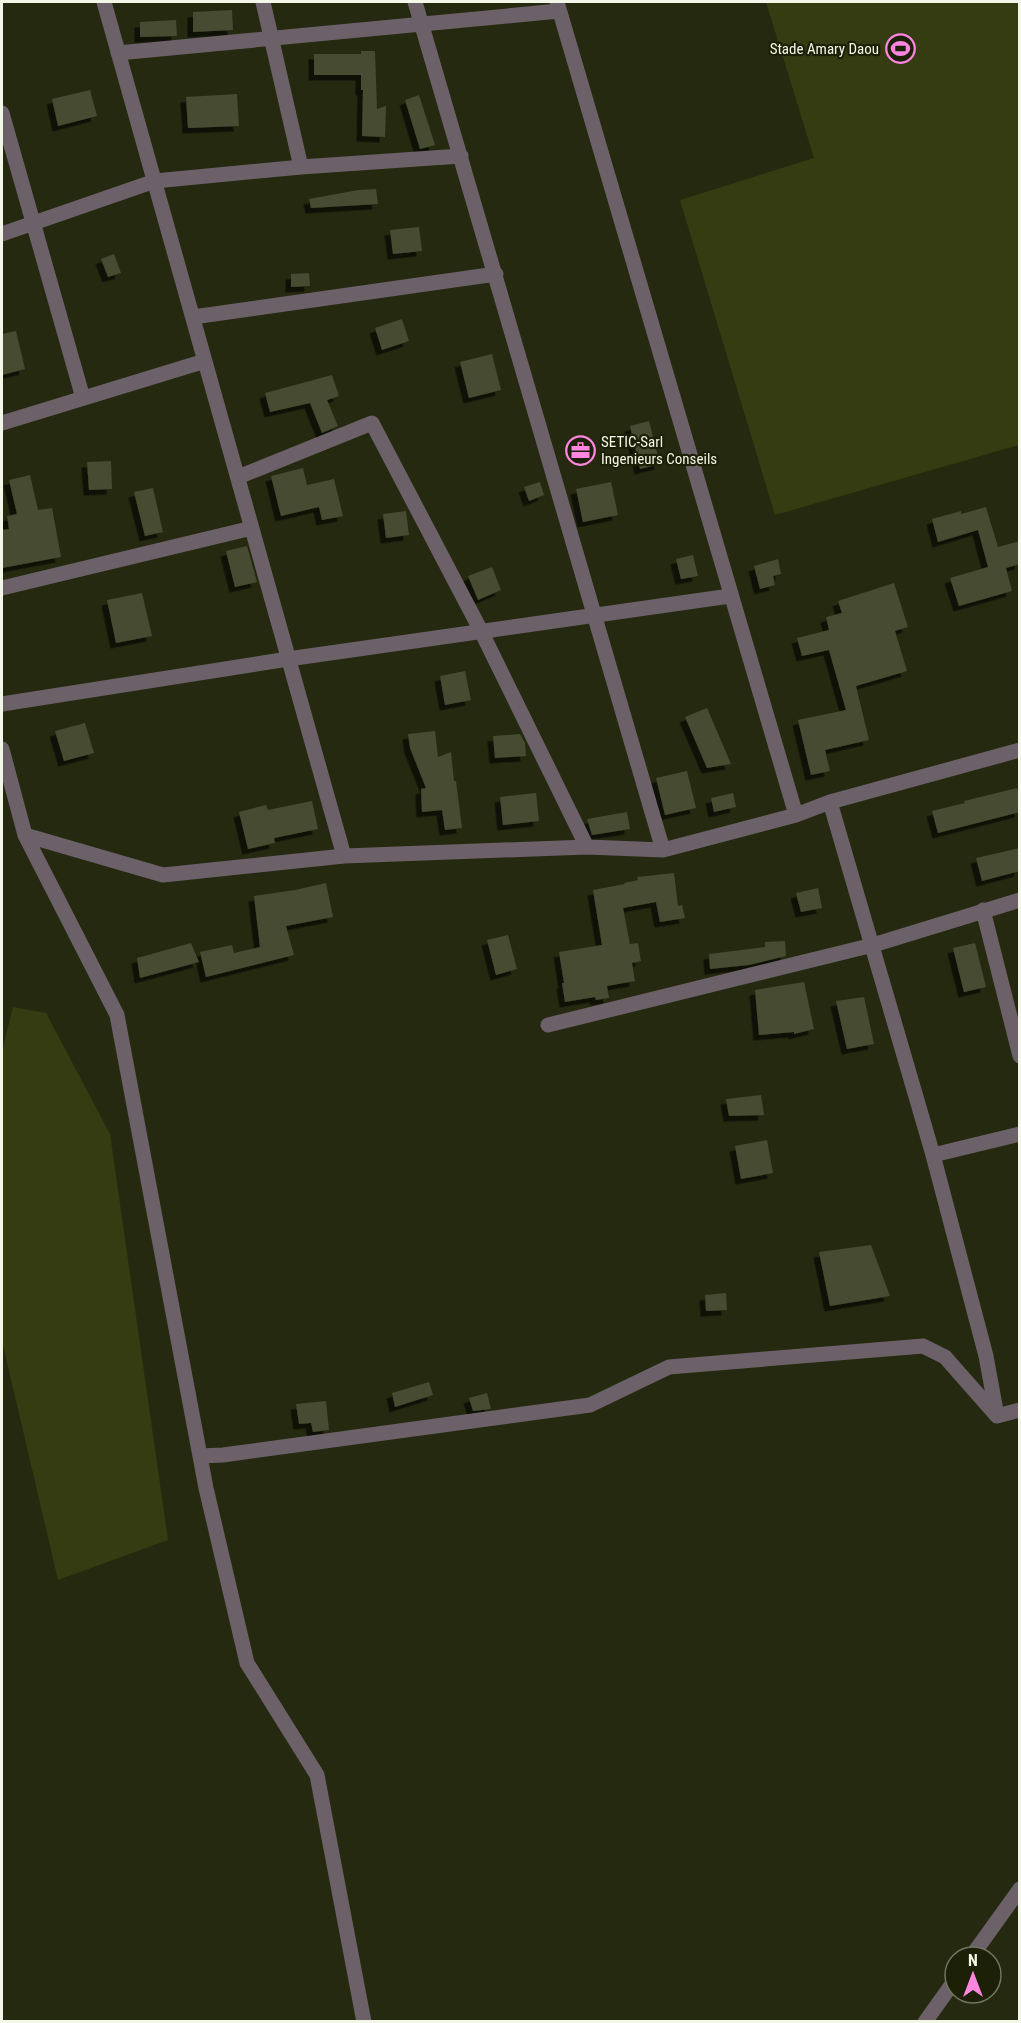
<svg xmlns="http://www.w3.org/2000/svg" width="1021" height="2023" font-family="'Roboto Condensed',sans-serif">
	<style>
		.green { fill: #363c11 }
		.building { fill: #464b30; filter: url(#shadow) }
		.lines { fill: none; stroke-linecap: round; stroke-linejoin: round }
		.minor { stroke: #6c6069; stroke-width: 15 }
		.labels { text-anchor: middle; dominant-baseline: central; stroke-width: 4.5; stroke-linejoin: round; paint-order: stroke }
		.poi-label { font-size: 15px; fill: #f3f7e7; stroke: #1c2006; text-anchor: end }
	</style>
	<defs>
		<filter id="shadow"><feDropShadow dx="-5.5" dy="5.5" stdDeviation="0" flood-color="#0009"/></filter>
	</defs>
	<rect width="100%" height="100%" fill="#25290f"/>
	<path class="green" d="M766 2H1020L1019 445 775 515 680 200 814 158Z
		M13 1007 46 1013 110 1134 168 1540 58 1580 2 1341V1051Z"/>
	<path class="building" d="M232 10 233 30 193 32V12Z
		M176 20 177 36 140 37V22Z
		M361 51H375L377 109 386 106 385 137 362 136 363 90H361V75H314V54H361Z
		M90 90 97 116 58 126 52 99Z
		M237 94 239 126 188 128 186 97Z
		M419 95 435 145 420 149 405 100Z
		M376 189 378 204 311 208 309 199 358 190Z
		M419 227 422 251 393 254 390 230Z
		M114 254 121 273 108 277 101 259Z
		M309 273 310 286 291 287V274Z
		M402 319 409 341 382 350 375 328Z
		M16 331 25 369 2 375V334Z
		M492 354 501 390 469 398 460 362Z
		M332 375 339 396 327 400 338 426 322 433 310 403 270 412 265 393Z
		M649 421 660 464 640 469 630 426Z
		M111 461 112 489 89 490 87 462Z
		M303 468 307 485 334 479 343 516 322 520 319 507 281 516 271 476Z
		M30 475 38 510 52 508 61 557 2 568V530L9 529 7 516 17 514 9 480Z
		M540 482 544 495 529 501 524 487Z
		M611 482 618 515 583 522 576 489Z
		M153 488 163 532 145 536 134 492Z
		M986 507 998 547 1020 541V564L1006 568 1012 591 959 606 950 578 988 567 978 530 938 542 932 519 961 511V514Z
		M406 511 409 535 386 538 383 514Z
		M247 546 257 582 235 587 226 551Z
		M693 555 698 576 681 579 676 559Z
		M778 559 781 574 773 576 775 585 760 589 754 566Z
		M492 567 501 590 478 600 468 576Z
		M894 583 908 627 895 631 907 671 856 686 869 740 825 750 830 771 811 775 798 720 846 710 829 650 802 656 797 638 829 630 826 617 842 613 838 601Z
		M142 593 152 636 116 643 107 600Z
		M465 671 471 700 445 705 440 676Z
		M707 708 731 764 707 768 685 717Z
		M85 723 94 753 64 761 55 731Z
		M435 731 438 757 451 752 454 781H456L462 828 445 830 442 810 422 812 421 789 426 788 410 748 408 734Z
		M520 734 525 743 526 756 495 758 493 736Z
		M687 771 696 808 665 815 656 778Z
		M1017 788 1020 799V812L938 833 932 811 965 803 964 801Z
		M536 793 539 821 503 825 500 797Z
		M733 793 736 807 714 812 711 798Z
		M312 801 318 829 274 838 275 843 248 849 239 812 266 805 268 810Z
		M627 812 630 829 592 835 587 819Z
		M1020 848V871L982 881 976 858Z
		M674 873 678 906 682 905 685 918 660 922 656 902 623 908 630 944 638 943 641 961 632 963 635 981 607 986 609 998 596 1000 595 997 565 1002 562 983H564L559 952 602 945 593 890 625 884 624 883 638 880 637 877Z
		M326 883 333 917 286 926 294 955 206 977 200 952 232 945 234 953 260 947 254 896 295 890Z
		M818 888 822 908 801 912 796 893Z
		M508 935 517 969 496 975 487 940Z
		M785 941 786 956 749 965 710 969 709 954 765 947V942Z
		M191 943 199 962 140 978 137 958Z
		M975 943 986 987 964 992 953 948Z
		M804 982 814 1029 794 1034V1032L759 1035 755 990Z
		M864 997 874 1044 847 1049 836 1001Z
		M761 1095 764 1115 729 1116 726 1099Z
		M767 1140 773 1173 741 1179 735 1146Z
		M871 1245 890 1296 830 1306 819 1252Z
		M726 1293 727 1310 706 1311 705 1295Z
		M429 1382 433 1395 395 1407 392 1393Z
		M487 1393 491 1409 473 1411 469 1398Z
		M326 1401 329 1430 313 1432 311 1423 299 1424 296 1404Z"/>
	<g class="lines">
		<path class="minor" d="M104 2 344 856
			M263 2 301 167
			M415 2 663 850
			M557 2 796 815
			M118 53 559 11
			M2 113 83 398
			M2 234 155 181 301 167 461 156
			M193 317 496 274
			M2 423 205 361
			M238 477 372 423 481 631 587 847
			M2 588 252 528
			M2 704 288 659 730 596
			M2 749 25 835 117 1015 206 1488 247 1663 317 1775 364 2022
			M25 835 163 875 344 856 587 847 663 850 796 815 830 802
			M983 910 1020 1056
			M548 1025 873 945 1020 900
			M933 1155 1020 1134
			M997 1416 986 1356 933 1155 830 802 1020 750
			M200 1456 223 1455 590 1405 669 1367 923 1346 945 1357 997 1416 1020 1410
			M971 1957 1020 1889
			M925 2022 955 1980"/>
	</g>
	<defs>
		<symbol id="stadium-ring" viewBox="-11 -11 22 22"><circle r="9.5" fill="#1c2006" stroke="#fe86e1" stroke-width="1.5"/><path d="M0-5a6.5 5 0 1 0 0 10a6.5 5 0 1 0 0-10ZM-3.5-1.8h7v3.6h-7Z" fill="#fe86e1"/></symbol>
		<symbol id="office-ring" viewBox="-11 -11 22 22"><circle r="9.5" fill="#1c2006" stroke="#fe86e1" stroke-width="1.5"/><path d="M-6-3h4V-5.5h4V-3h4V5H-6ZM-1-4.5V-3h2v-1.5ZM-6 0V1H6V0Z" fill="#fe86e1"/></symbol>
	</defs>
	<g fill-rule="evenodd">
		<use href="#stadium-ring" x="884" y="32" width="33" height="33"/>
		<use href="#office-ring" x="564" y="434" width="33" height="33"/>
	</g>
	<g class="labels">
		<g class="poi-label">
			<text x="879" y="49">Stade Amary Daou</text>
			<text x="601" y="442" text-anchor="start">SETIC-Sarl<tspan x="601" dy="17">Ingenieurs Conseils</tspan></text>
		</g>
	</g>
	<rect width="1021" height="2023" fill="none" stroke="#f3f7e7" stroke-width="6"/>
	<g transform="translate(973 1975)"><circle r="28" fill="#1c2006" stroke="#727660" stroke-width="1.5"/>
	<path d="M0-4.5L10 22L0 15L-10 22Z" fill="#fe86e1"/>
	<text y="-9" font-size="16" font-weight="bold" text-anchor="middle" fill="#f3f7e7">N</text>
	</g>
</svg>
